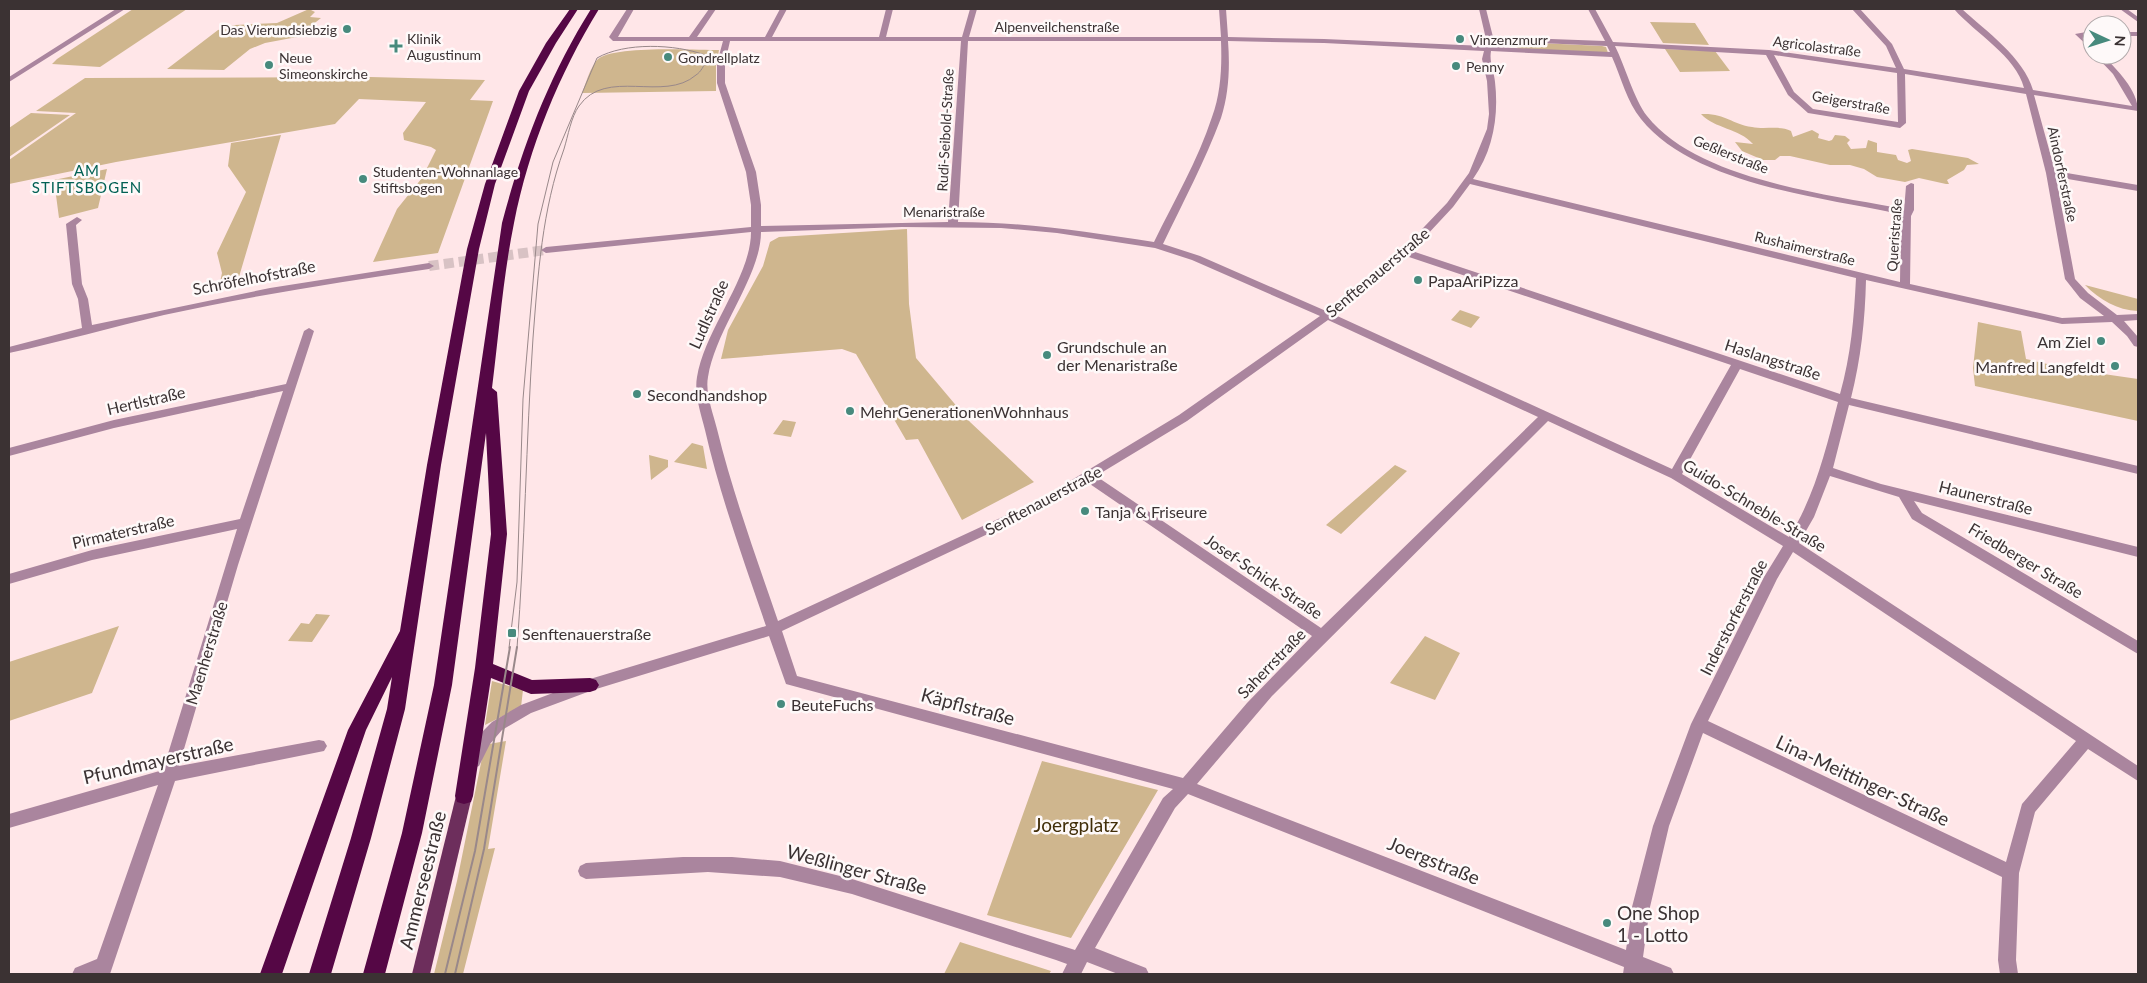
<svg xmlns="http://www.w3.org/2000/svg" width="2147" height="983" font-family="Lato,sans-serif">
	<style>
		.green { fill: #cfb68e }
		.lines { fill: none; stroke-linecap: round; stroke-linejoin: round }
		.minor-tunnel { stroke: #d8c2c4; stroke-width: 10; stroke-dasharray: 10 5; stroke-linecap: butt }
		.minor { fill: #aa859e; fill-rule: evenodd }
		.major { fill: #6d2e5c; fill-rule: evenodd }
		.highway { fill: #550745; fill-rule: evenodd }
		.tram-far1 { stroke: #99888a; stroke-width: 1 }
		.tram { stroke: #99888a; stroke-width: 2 }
		.poi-dot { fill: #478a7d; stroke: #fef9f9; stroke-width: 2 }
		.labels { text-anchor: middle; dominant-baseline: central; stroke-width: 5; stroke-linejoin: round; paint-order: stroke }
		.far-street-label { font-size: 14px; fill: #3b3233; stroke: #fef9f9 }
		.far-poi-label { font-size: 14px; fill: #3b3233; stroke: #fef9f9; text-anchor: start }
		.far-neighbourhood-label { font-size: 15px; letter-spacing: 1px; fill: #026154; stroke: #fef9f9 }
		.street-label { font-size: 16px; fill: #3b3233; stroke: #fef9f9 }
		.poi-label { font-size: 16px; fill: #3b3233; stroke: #fef9f9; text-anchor: start }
		.near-street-label { font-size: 19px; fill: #3b3233; stroke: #fef9f9 }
		.near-park-label { font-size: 19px; fill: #412e09; stroke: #fef9f9 }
		.near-poi-label { font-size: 19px; fill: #3b3233; stroke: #fef9f9; text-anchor: start }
	</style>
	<rect width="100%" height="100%" fill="#ffe6e8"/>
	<path class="green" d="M133 9H187L100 67 52 64 57 59Z
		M309 9 315 12 310 17 321 18 297 37 265 43 250 49 224 70 167 69 218 30 235 25 277 23Z
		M1650 22 1695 23 1709 45 1663 43Z
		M1519 42 1602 46 1606 47 1608 53 1518 49 1516 44Z
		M1665 49 1715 51 1730 71 1680 72Z
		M719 50 716 66V91L582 93C586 83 590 68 597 60 610 45 697 50 719 50Z
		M370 77 485 80 470 100 493 101 438 253 373 262 397 209 422 178 436 150 431 147 404 140 403 133 426 102 359 99 335 124 116 162 9 184V160L76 113 36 111 85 78Z
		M31 113 70 115 9 157V128Z
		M1701 114C1726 113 1731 124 1752 127 1765 130 1780 125 1791 131L1793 137 1812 130 1819 134 1818 138 1829 141 1832 140 1835 135 1845 136 1850 140 1847 143 1851 149 1866 148 1868 140 1877 143V152L1896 155 1898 160 1907 163 1911 161 1908 150 1912 149 1968 158 1979 164 1967 165 1964 170 1947 180 1949 184H1946L1919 178 1905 182 1877 177 1864 169 1850 165H1830L1790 156H1780L1775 160H1763L1742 151 1735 142 1753 144C1739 128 1715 129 1701 114Z
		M281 135 236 287 218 291 222 273 217 253 246 192 228 166 231 143Z
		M107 169 98 208 59 218 54 180Z
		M907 229 909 304 916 358 970 422 1034 482 962 520 918 439 906 440 856 354 842 349 721 359 728 330 763 266 770 242 779 237Z
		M2085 285 2138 299V311C2117 310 2100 300 2085 285Z
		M1460 310 1480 317 1471 328 1451 320Z
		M1978 322 2021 331 2026 359 2069 369 2138 379V421L1975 386 1973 368Z
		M783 420 796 422 791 437 773 434Z
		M692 443 703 446 707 469 674 462Z
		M649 455 668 460V467L651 480Z
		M1395 465 1407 471 1341 534 1326 525Z
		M316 614 330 615 312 642 288 641 301 623 309 624Z
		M119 626 92 693 9 721V662Z
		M1425 636 1460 653 1435 700 1390 683Z
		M492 681 523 690 521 707 485 725Z
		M506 741 488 849 495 848 463 974H434L457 881 482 758 489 744Z
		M1042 761 1158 790 1071 938 987 915Z
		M960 942 1051 971 1049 974H944Z"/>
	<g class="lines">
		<path class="minor-tunnel" d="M429 266 546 250"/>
		<path class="minor" d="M116 9H125L9 82V77Z
			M627 9H634L618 37H689L709 9H716L697 37H765L780 9H787L772 37H879L886 9H893L886 37H962L970 9H977L969 37H1221L1219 9H1226L1228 37 1324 39 1485 46 1486 39 1479 9H1486L1493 37 1605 41 1588 9H1595L1613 42 1769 50 1896 68 1886 46 1852 9H1860L1892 44 1904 69 2024 88C2016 56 1976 34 1954 9H1962C1986 31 2024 58 2033 90L2132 106 2113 74 2095 55H2103C2117 70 2138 90 2138 111L2034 95 2055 171 2138 185V191L2056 177 2075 279 2088 293 2117 315 2138 314V320L2124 321 2138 337V347L2134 346 2127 336 2112 322 2062 324 1866 280C1865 321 1861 358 1851 398L2138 466V474L1849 405 1833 468 1881 484 2138 547V557L1914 501 1922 513 2138 641V654L1912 519 1899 497 1830 476 1814 517 1799 543 2138 766V781L2088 749 2035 812 2019 873 2016 960 2018 974H2000L1998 960 2002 877 1703 733 1669 826 1650 907 1643 957 1671 968 1674 974H1623L1624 967 1188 794 1175 808 1095 948 1146 968 1149 974H1118L1087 962 1081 974H1062L1067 964 1056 960 852 894 780 877 708 872 586 879 580 876 578 871 580 866 586 863 683 857H732L780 861 852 879 1075 950 1163 798 1173 789 786 684 769 636 593 690 531 713 502 730 490 744 479 766 474 768 469 766 466 761 479 735 492 722 521 705 590 679 766 626C744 561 720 496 705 430 701 414 694 394 697 377 705 329 751 277 751 232L546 253 541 250 546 247 751 227V205L746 172 717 83V63L723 41H613L609 37ZM730 41H961L948 222 761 226V205L756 172 725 83V63ZM968 41H1221C1222 66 1221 93 1212 117 1198 160 1174 201 1154 242 1088 232 1024 222 958 222ZM1228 41 1324 43 1484 51 1482 59 1487 81 1489 114 1487 129 1469 173 1447 203 1402 250 1326 311 1200 256 1163 244C1183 202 1205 161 1221 118 1229 94 1230 66 1228 41ZM1493 41 1607 46 1610 52 1492 47ZM1615 46 1766 55 1788 95 1808 113 1900 128 1906 123 1905 74 2026 94 2046 173 2065 279 2080 298 2104 316 2062 318 1910 284 1911 216 1914 210V184L1911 183 1906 186 1904 211 1893 207C1819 193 1696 178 1647 116 1634 99 1625 66 1615 46ZM1491 51 1612 57C1621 77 1627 102 1641 119 1691 182 1815 197 1890 212L1901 217 1900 282 1473 179C1493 151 1499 116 1495 82 1494 71 1489 62 1491 51ZM1774 55 1897 73 1898 122 1813 109 1794 92ZM1470 184 1856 278C1854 318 1851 355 1840 394L1412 251 1453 207ZM902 227 1001 228 1057 233 1155 248 1192 260 1320 316 1179 415 1037 501 778 621C756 557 733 494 717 429 713 413 705 393 708 377 716 328 761 276 761 232ZM1406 256 1731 365 1672 469 1335 315ZM1328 320 1538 417 1321 628 1096 476 1187 421ZM1740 369 1838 402C1826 449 1815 496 1789 537L1682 474ZM1548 421 1671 478 1783 546 1764 577 1691 724 1653 826 1632 907 1626 950 1197 784 1272 696ZM1087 482 1312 636 1247 703 1183 778 797 676 782 631 1045 507ZM1793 552 2076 741 2022 804 2006 862 1708 721 1777 579Z
			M2120 9H2127L2138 17V22Z
			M2092 31V35L2085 36 2092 43V50L2075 34Z
			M2122 32H2138V36H2122Z
			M77 217 82 220 76 225 82 284 88 299 92 325 270 288 429 263 434 266 429 269C340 282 251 296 164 315 112 327 61 342 9 353V347L82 328 78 299 72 284 66 224Z
			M309 328 314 331 238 565 179 766 319 740 324 741 327 746 324 751 319 752 175 781 110 974H72L75 968 97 959 158 785 9 828V814L163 770 237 529 92 560 9 584V574L92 550 240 519 283 391 114 428 9 456V448L114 420 286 384 304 331Z"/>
		<path class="major" d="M464 789 470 791 472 796 430 974H412L456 796 458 791Z"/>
		<path class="highway" d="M570 9H578L556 43 529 91 495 184 479 249 441 465 405 709 371 838 331 974H309L351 838 387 709 392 677 366 730 282 974H260L348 730 400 631 427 465 467 249 485 184 519 91 546 43Z
			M591 9H599C559 74 529 147 514 223 503 277 499 333 492 388L497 392 507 534 493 664 532 680 590 678 596 680 599 685 596 690 590 692 531 694 491 678 473 796 471 802 464 804 457 802 455 796 475 668 491 534 486 433 452 685 422 833 385 974H363L402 833 434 685 502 223C522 147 549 76 591 9Z"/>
		<path class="tram-far1" d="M509 648 517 582 523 399 538 224 553 162 597 58C625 42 675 44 705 55L707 60C704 65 701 72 696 75 664 103 606 67 579 106 571 117 568 136 564 149 542 210 538 274 533 338 526 442 525 545 517 648"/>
		<path class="tram" d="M445 974 475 851 510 647
			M455 974 484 849 517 647"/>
	</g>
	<g class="poi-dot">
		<circle cx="347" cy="29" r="5"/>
		<circle cx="1460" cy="39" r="5"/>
		<path d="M393.5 38.5h5v5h5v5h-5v5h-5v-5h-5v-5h5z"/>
		<circle cx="668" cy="57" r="5"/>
		<circle cx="269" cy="65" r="5"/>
		<circle cx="1456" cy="66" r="5"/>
		<circle cx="363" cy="179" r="5"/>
		<circle cx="1418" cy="280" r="5"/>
		<circle cx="2101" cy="341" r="5"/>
		<circle cx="1047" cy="355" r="5"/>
		<circle cx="2115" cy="366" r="5"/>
		<circle cx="637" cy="394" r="5"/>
		<circle cx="850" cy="411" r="5"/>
		<circle cx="1085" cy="511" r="5"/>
		<rect x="507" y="628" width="10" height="10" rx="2.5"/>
		<circle cx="781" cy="704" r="5"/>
		<circle cx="1607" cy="923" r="5"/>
	</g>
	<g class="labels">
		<g class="far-street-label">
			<text x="1057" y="26">Alpenveilchenstraße</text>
			<text transform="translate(1817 46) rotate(7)">Agricolastraße</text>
			<text transform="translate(1851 102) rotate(10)">Geigerstraße</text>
			<text transform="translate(945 130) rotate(-87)">Rudi-Seibold-Straße</text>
			<text transform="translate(1731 154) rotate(22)">Geßlerstraße</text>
			<text transform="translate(2063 174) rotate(78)">Aindorferstraße</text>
			<text x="944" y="211">Menaristraße</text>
			<text transform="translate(1894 235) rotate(-86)">Queristraße</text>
			<text transform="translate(1805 248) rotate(14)">Rushaimerstraße</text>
		</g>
		<g class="far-poi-label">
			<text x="337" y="29" text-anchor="end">Das Vierundsiebzig</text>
			<text x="407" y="38">Klinik<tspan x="407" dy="16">Augustinum</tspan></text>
			<text x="1470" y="39">Vinzenzmurr</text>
			<text x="279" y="57">Neue<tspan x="279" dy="16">Simeonskirche</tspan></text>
			<text x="678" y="57">Gondrellplatz</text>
			<text x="1466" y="66">Penny</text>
			<text x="373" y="171">Studenten-Wohnanlage<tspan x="373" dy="16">Stiftsbogen</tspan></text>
		</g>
		<g class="far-neighbourhood-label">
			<text x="87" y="170">AM<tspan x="87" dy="17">STIFTSBOGEN</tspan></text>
		</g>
		<g class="street-label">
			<text transform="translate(1377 272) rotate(-40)">Senftenauerstraße</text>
			<text transform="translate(254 277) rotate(-11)">Schröfelhofstraße</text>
			<text transform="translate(708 314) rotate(-66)">Ludlstraße</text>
			<text transform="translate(1773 359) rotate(18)">Haslangstraße</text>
			<text transform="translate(146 400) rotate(-13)">Hertlstraße</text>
			<text transform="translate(1986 497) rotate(14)">Haunerstraße</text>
			<text transform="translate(1043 500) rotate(-28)">Senftenauerstraße</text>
			<text transform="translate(1755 505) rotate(31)">Guido-Schneble-Straße</text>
			<text transform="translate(123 531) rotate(-13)">Pirmaterstraße</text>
			<text transform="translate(2026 560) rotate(31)">Friedberger Straße</text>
			<text transform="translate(1264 576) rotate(34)">Josef-Schick-Straße</text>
			<text transform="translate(1733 617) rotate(-63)">Inderstorferstraße</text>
			<text transform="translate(206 653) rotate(-73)">Maenherstraße</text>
			<text transform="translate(1271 663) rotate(-46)">Saherrstraße</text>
		</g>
		<g class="poi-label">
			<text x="1428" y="280">PapaAriPizza</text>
			<text x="2091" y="341" text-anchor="end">Am Ziel</text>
			<text x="1057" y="346">Grundschule an<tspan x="1057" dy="18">der Menaristraße</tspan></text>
			<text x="2105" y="366" text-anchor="end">Manfred Langfeldt</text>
			<text x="647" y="394">Secondhandshop</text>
			<text x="860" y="411">MehrGenerationenWohnhaus</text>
			<text x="1095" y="511">Tanja &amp; Friseure</text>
			<text x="522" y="633">Senftenauerstraße</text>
			<text x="791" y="704">BeuteFuchs</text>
		</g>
		<g class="near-street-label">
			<text transform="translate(968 706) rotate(15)">Käpflstraße</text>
			<text transform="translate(158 760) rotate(-13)">Pfundmayerstraße</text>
			<text transform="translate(1863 780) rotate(25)">Lina-Meittinger-Straße</text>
			<text transform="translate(1434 860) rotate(22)">Joergstraße</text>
			<text transform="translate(857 869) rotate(15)">Weßlinger Straße</text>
			<text transform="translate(422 880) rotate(-76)">Ammerseestraße</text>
		</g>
		<g class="near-park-label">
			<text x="1076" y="824">Joergplatz</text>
		</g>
		<g class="near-poi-label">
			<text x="1617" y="912">One Shop<tspan x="1617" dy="22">1 - Lotto</tspan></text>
		</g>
	</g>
	<rect width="2147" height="983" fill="none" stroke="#3b3233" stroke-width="20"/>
	<g transform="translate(2107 40) rotate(94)"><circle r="24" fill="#fef9f9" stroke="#b0a9aa"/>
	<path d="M0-4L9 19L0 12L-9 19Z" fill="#478a7d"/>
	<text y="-8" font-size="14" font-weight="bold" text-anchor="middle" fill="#3b3233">N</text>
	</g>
</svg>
